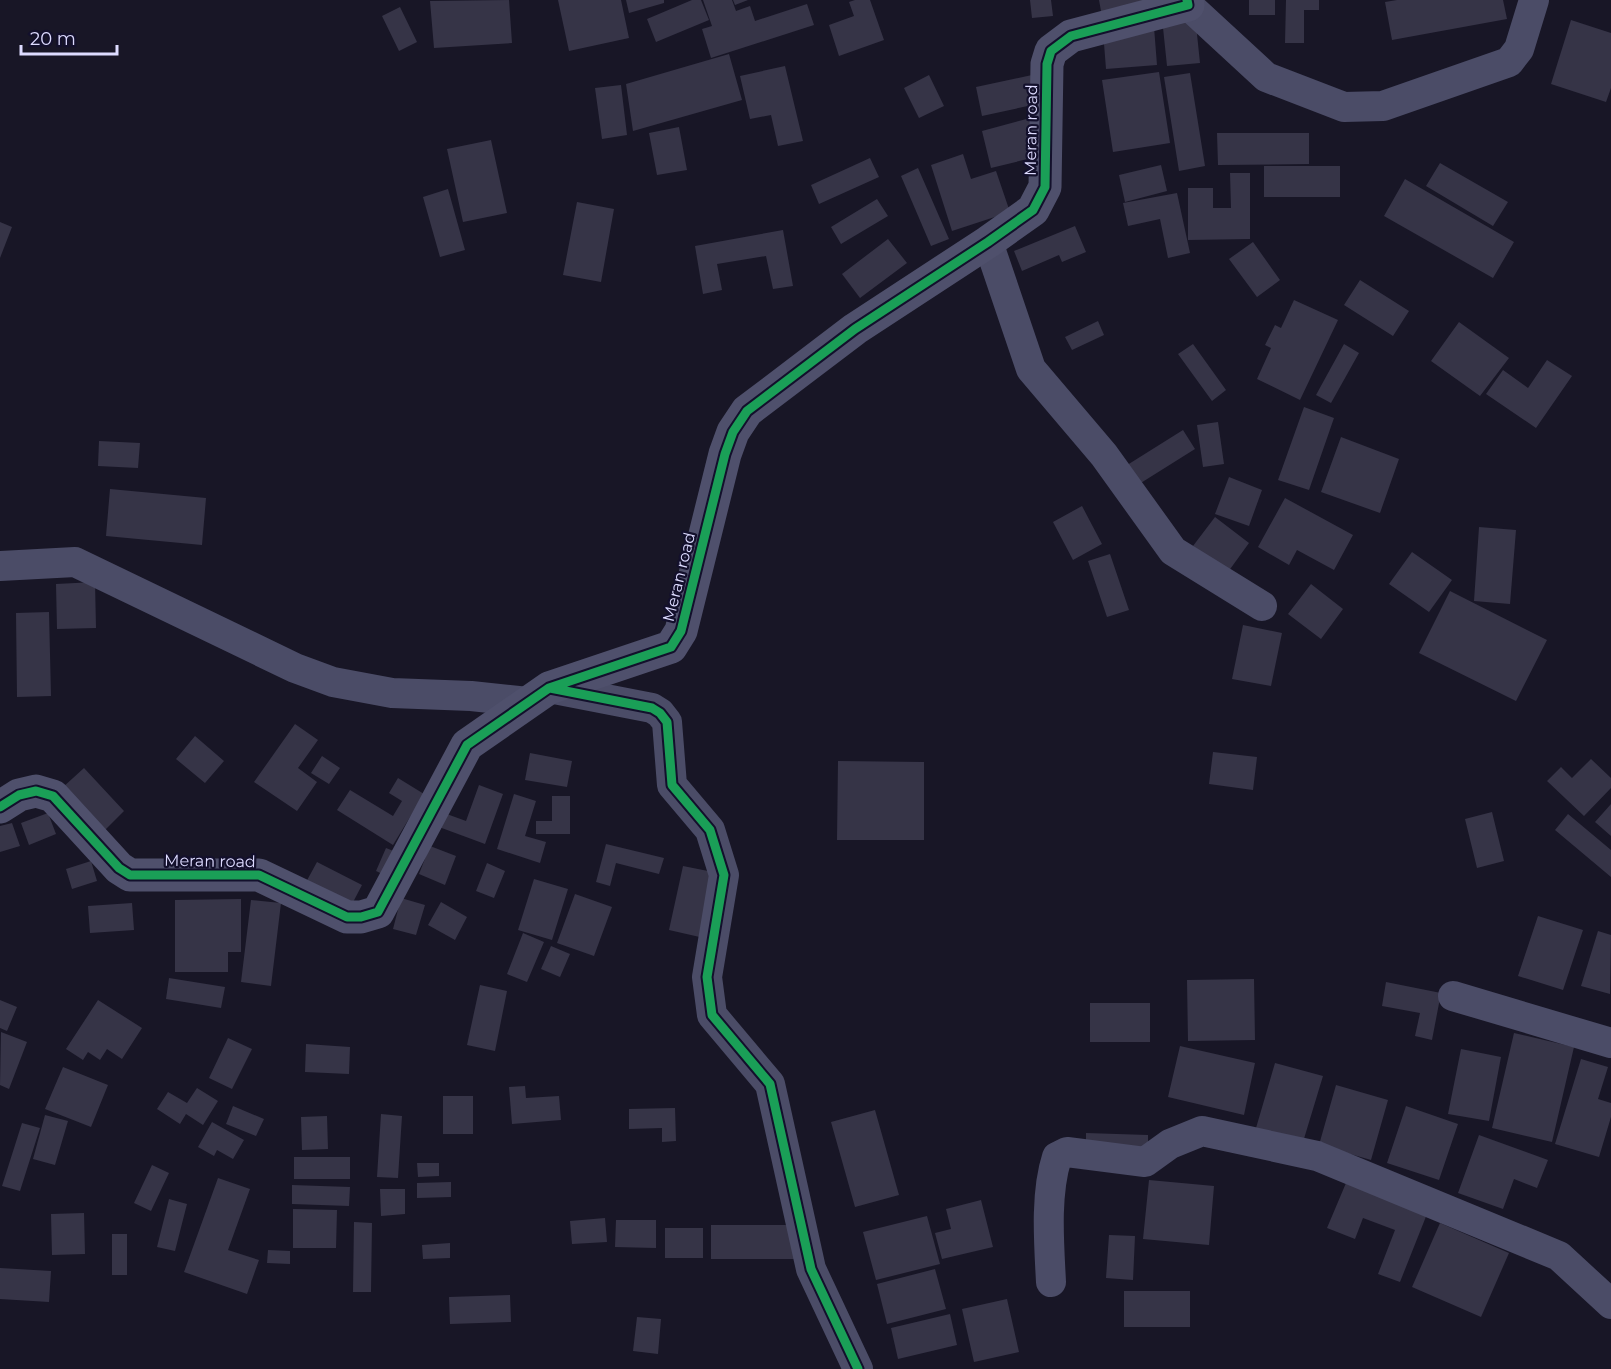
<svg xmlns="http://www.w3.org/2000/svg" width="1611" height="1369" font-family="Montserrat,sans-serif">
	<style>
		.building { fill: #363447 }
		.lines { fill: none; stroke-linecap: round; stroke-linejoin: round }
		.street { stroke: #4b4c67; stroke-width: 30 }
		.secondary { stroke: #4f506c; stroke-width: 33 }
		.cycleway-casing { stroke: #13102c; stroke-width: 13 }
		.cycleway { stroke: #1a9f57; stroke-width: 9 }
		.labels { text-anchor: middle; dominant-baseline: central; stroke-width: 4.5; stroke-linejoin: round; paint-order: stroke }
		.street-label { font-size: 16px; fill: #dddbff; stroke: #13102c }
	</style>
	<rect width="100%" height="100%" fill="#181626"/>
	<path class="building" d="M509 0 512 43 434 48 430 1Z
		M558 0H621L629 38 569 51Z
		M626 0H664V3L629 13Z
		M692 0H701L709 20 656 42 647 19Z
		M703 0H732L736 11 750 6 755 21 807 4 814 25 711 58 702 29 712 26Z
		M733 0H748L735 5Z
		M855 0H870L884 40 839 56 829 25 854 16 849 2Z
		M1030 0H1051L1053 16 1032 18Z
		M1099 0H1149L1103 22Z
		M1249 0H1275V15H1249Z
		M1286 0H1319V10H1304V43H1285Z
		M1397 0H1503L1507 19 1392 40 1385 2Z
		M400 7 417 42 399 51 382 16Z
		M1195 15 1200 63 1167 66 1162 18Z
		M1571 20 1611 33V88L1606 102 1551 84Z
		M1154 27 1157 65 1106 69 1103 31Z
		M729 54 742 100 633 131 626 84Z
		M785 66 803 141 778 146 771 115 750 119 740 76Z
		M1159 72 1170 143 1113 152 1102 80Z
		M1190 73 1205 166 1179 171 1164 77Z
		M929 75 944 106 919 118 904 88Z
		M1032 75 1037 104 982 116 976 87Z
		M621 85 627 135 602 139 595 88Z
		M1034 117 1044 155 991 168 982 131Z
		M679 127 687 170 657 175 649 133Z
		M1217 133H1309V164L1218 165Z
		M491 140 507 213 463 222 447 149Z
		M963 154 971 179 996 171 1010 212 952 231 931 165Z
		M870 158 879 177 819 204 811 185Z
		M1440 163 1508 202 1493 226 1426 186Z
		M1161 165 1167 191 1125 202 1119 175Z
		M1264 166H1340V197H1264Z
		M918 168 949 239 931 246 901 176Z
		M1230 173H1250V239L1188 240V188H1213V208H1231Z
		M1405 179 1514 242 1493 278 1384 216Z
		M448 189 465 250 440 257 423 197Z
		M1177 193 1190 253 1168 258 1160 219 1128 226 1123 203Z
		M877 199 888 216 841 244 831 227Z
		M577 202 614 209 601 282 563 275Z
		M0 222 12 227 0 258Z
		M1075 226 1086 252 1062 262 1059 255 1022 271 1014 251Z
		M783 230 793 286 773 289 766 256 717 264 722 290 703 294 695 246Z
		M888 239 907 263 860 298 842 274Z
		M1253 242 1280 280 1257 297 1229 259Z
		M1360 280 1409 311 1393 336 1344 305Z
		M1294 300 1338 320 1300 400 1257 379 1271 348 1265 345 1275 325 1281 328Z
		M1098 321 1104 335 1072 350 1065 337Z
		M1459 322 1509 358 1480 396 1431 361Z
		M1193 344 1226 390 1212 401 1178 354Z
		M1344 344 1359 353 1331 403 1316 395Z
		M1547 360 1572 376 1536 428 1486 394 1503 370 1528 388Z
		M1304 407 1334 418 1309 490 1278 480Z
		M1218 422 1224 464 1203 467 1197 425Z
		M1183 430 1195 449 1136 486 1124 467Z
		M1341 437 1399 459 1380 513 1321 492Z
		M99 441 140 443 138 468 98 466Z
		M1229 477 1262 490 1249 526 1215 514Z
		M110 489 206 498 202 545 106 536Z
		M1285 498 1353 535 1334 570 1297 550 1289 565 1258 547Z
		M1082 506 1102 544 1073 560 1053 522Z
		M1215 517 1249 543 1228 572 1193 546Z
		M1479 527 1516 530 1510 604 1474 601Z
		M1412 552 1452 580 1429 612 1389 584Z
		M1110 554 1129 610 1107 617 1088 561Z
		M95 582 96 628 57 629 56 584Z
		M1311 584 1343 609 1321 639 1288 614Z
		M1450 591 1547 640 1516 701 1419 653Z
		M49 612 51 696 17 697 16 613Z
		M1243 625 1282 633 1271 686 1232 679Z
		M295 724 318 740 298 768 317 782 297 811 254 782Z
		M195 736 224 761 205 783 176 759Z
		M1213 752 1257 757 1253 790 1209 784Z
		M530 753 572 761 567 787 525 780Z
		M322 756 340 768 329 784 311 773Z
		M1591 759 1611 778V788L1584 816 1547 781 1561 767 1572 778Z
		M838 761 924 762V840H837Z
		M84 768 124 811 103 832 62 788Z
		M398 778 424 794 393 845 337 810 350 790 393 816 402 801 389 793Z
		M479 785 503 794 485 844 439 827 444 813 466 821Z
		M514 794 536 801 525 836 546 842 540 863 497 849Z
		M552 796H570V834H536V821H552Z
		M1611 804V836L1595 822Z
		M1492 812 1504 861 1477 868 1465 819Z
		M48 813 56 834 29 845 21 823Z
		M1568 814 1611 850V877L1555 830Z
		M12 823 20 846 0 852V826Z
		M606 844 664 858 659 874 616 863 610 886 596 882Z
		M430 846 456 856 445 885 419 874Z
		M386 848 401 854 391 878 376 871Z
		M91 861 97 881 72 889 66 869Z
		M317 862 362 885 350 908 305 884Z
		M487 863 505 871 494 898 476 891Z
		M683 866 718 873 704 938 669 930Z
		M534 879 568 889 552 940 518 930Z
		M575 894 612 907 594 956 557 943Z
		M401 898 425 905 416 935 393 929Z
		M241 899V952H228V972H175V900Z
		M251 900 281 903 271 986 241 982Z
		M441 902 467 917 455 940 428 925Z
		M132 903 134 930 90 933 88 906Z
		M1538 916 1583 930 1563 990 1518 976Z
		M1598 931 1611 935 1610 994 1581 986Z
		M523 933 544 942 527 982 507 974Z
		M551 946 570 954 560 977 541 969Z
		M169 978 225 987 221 1008 166 999Z
		M1254 979 1255 1040 1188 1041 1187 980Z
		M1386 982 1441 993 1432 1040 1415 1036 1420 1013 1382 1006Z
		M480 985 507 991 495 1051 467 1045Z
		M0 1000 17 1007 7 1031 0 1028Z
		M98 1000 142 1028 122 1059 107 1049 100 1060 88 1052 83 1060 66 1049Z
		M1090 1003H1150V1042H1090Z
		M1 1032 27 1042 9 1089 0 1085Z
		M1514 1033 1574 1047 1552 1142 1492 1128Z
		M228 1038 252 1049 232 1089 209 1078Z
		M306 1044 350 1047 349 1074 305 1072Z
		M1180 1046 1255 1063 1244 1115 1168 1097Z
		M1461 1049 1501 1057 1489 1121 1448 1114Z
		M1581 1059 1608 1067 1598 1099 1611 1103V1117L1599 1157 1555 1144Z
		M1275 1063 1323 1076 1303 1142 1256 1128Z
		M63 1067 108 1085 91 1127 45 1109Z
		M1336 1085 1388 1100 1371 1160 1319 1145Z
		M525 1086 526 1098 559 1096 561 1120 512 1124 509 1087Z
		M197 1088 218 1101 203 1125 186 1114 180 1124 157 1109 168 1092 187 1103Z
		M443 1096H473V1134H443Z
		M233 1106 264 1119 256 1136 226 1124Z
		M1406 1106 1458 1124 1439 1180 1387 1163Z
		M675 1108 676 1141 662 1142V1128L629 1129V1109Z
		M875 1110 899 1195 855 1207 831 1122Z
		M381 1114 402 1116 398 1178 377 1177Z
		M45 1115 68 1121 55 1165 33 1159Z
		M327 1116 328 1149 302 1150 301 1117Z
		M212 1122 244 1140 233 1159 217 1150 214 1156 198 1147Z
		M22 1123 40 1128 20 1191 2 1186Z
		M1086 1133 1148 1135V1156L1086 1154Z
		M1479 1135 1548 1160 1537 1188 1514 1179 1503 1209 1458 1193Z
		M294 1157H350V1179H294Z
		M417 1163H439V1176L418 1177Z
		M152 1165 169 1173 151 1211 134 1203Z
		M218 1178 250 1189 228 1250 259 1260 247 1294 184 1272Z
		M1149 1180 1214 1186 1209 1245 1143 1239Z
		M451 1182V1197L417 1198V1183Z
		M1346 1183 1427 1214 1400 1282 1378 1274 1395 1230 1363 1218 1355 1239 1327 1228Z
		M292 1185 350 1187 349 1206 292 1204Z
		M380 1189H405V1214L381 1216Z
		M169 1199 187 1204 175 1251 157 1247Z
		M981 1200 993 1247 942 1259 935 1233 951 1229 946 1209Z
		M293 1209 337 1210 336 1248H293Z
		M84 1213 85 1254 52 1255 51 1214Z
		M927 1216 940 1264 876 1280 863 1232Z
		M605 1218 607 1242 572 1244 570 1221Z
		M616 1220H656V1248L615 1247Z
		M354 1222 372 1223 371 1292H353Z
		M1440 1223 1509 1253 1481 1317 1412 1287Z
		M711 1225H797L796 1259H711Z
		M665 1228H703V1258H665Z
		M112 1234H127V1275H112Z
		M1109 1235 1135 1236 1133 1280 1106 1278Z
		M450 1243V1258L423 1259 422 1245Z
		M268 1250 290 1251V1264L267 1263Z
		M0 1268 51 1271 49 1302 0 1299Z
		M935 1269 946 1309 887 1324 877 1284Z
		M1124 1291H1190V1327H1124Z
		M510 1295 511 1322 450 1324 449 1297Z
		M1007 1299 1019 1352 974 1362 962 1309Z
		M950 1314 957 1345 898 1359 891 1328Z
		M637 1317 661 1319 658 1354 633 1351Z"/>
	<g class="lines">
		<path class="street" d="M1188 5 1266 77 1344 107 1383 106 1509 62 1519 49 1534 0
			M988 242 1031 369 1104 455 1173 551 1262 606
			M0 566 75 562 295 668 333 682 392 693 471 696 528 702
			M549 688 652 708 660 713 667 722 672 785 710 830 724 875 707 977 712 1015 770 1084 811 1269 858 1369
			M1453 996 1611 1043
			M1051 1282C1049 1243 1045 1194 1057 1157L1067 1152 1145 1162 1170 1144 1202 1131 1317 1156 1559 1256 1611 1304"/>
		<path class="secondary" d="M0 807 19 795 36 791 53 796 119 868 130 875H259L347 917H361L378 912 467 745 549 688 671 647 681 631 725 454 733 432 747 411 855 329 988 242 1033 210 1045 187 1047 64 1051 51 1071 36 1188 5 1187 0"/>
		<defs>
			<path id="cycleway" d="M550 688 652 708 660 713 667 722 672 785 710 830 724 875 707 977 712 1015 770 1084 811 1269 858 1369
				M0 807 19 795 36 791 53 796 119 868 130 875H259L347 917H361L378 912 467 745 549 688 671 647 681 631 725 454 733 432 747 411 855 329 988 242 1033 210 1045 187 1047 64 1051 51 1071 36 1188 5 1187 0"/>
		</defs>
		<use href="#cycleway" class="cycleway-casing"/>
		<use href="#cycleway" class="cycleway"/>
	</g>
	<g class="labels">
		<g class="street-label">
			<text transform="translate(1031 130) rotate(-89)">Meran road</text>
			<text transform="translate(679 577) rotate(-76)">Meran road</text>
			<text transform="translate(210 861) rotate(1)">Meran road</text>
		</g>
	</g>
	<path d="M21 45v9h96v-9" fill="none" stroke="#dddbff" stroke-width="3"/>
	<text x="30" y="45" font-size="18" fill="#dddbff" stroke="#13102c" stroke-width="4.5" paint-order="stroke">20 m</text>
</svg>
